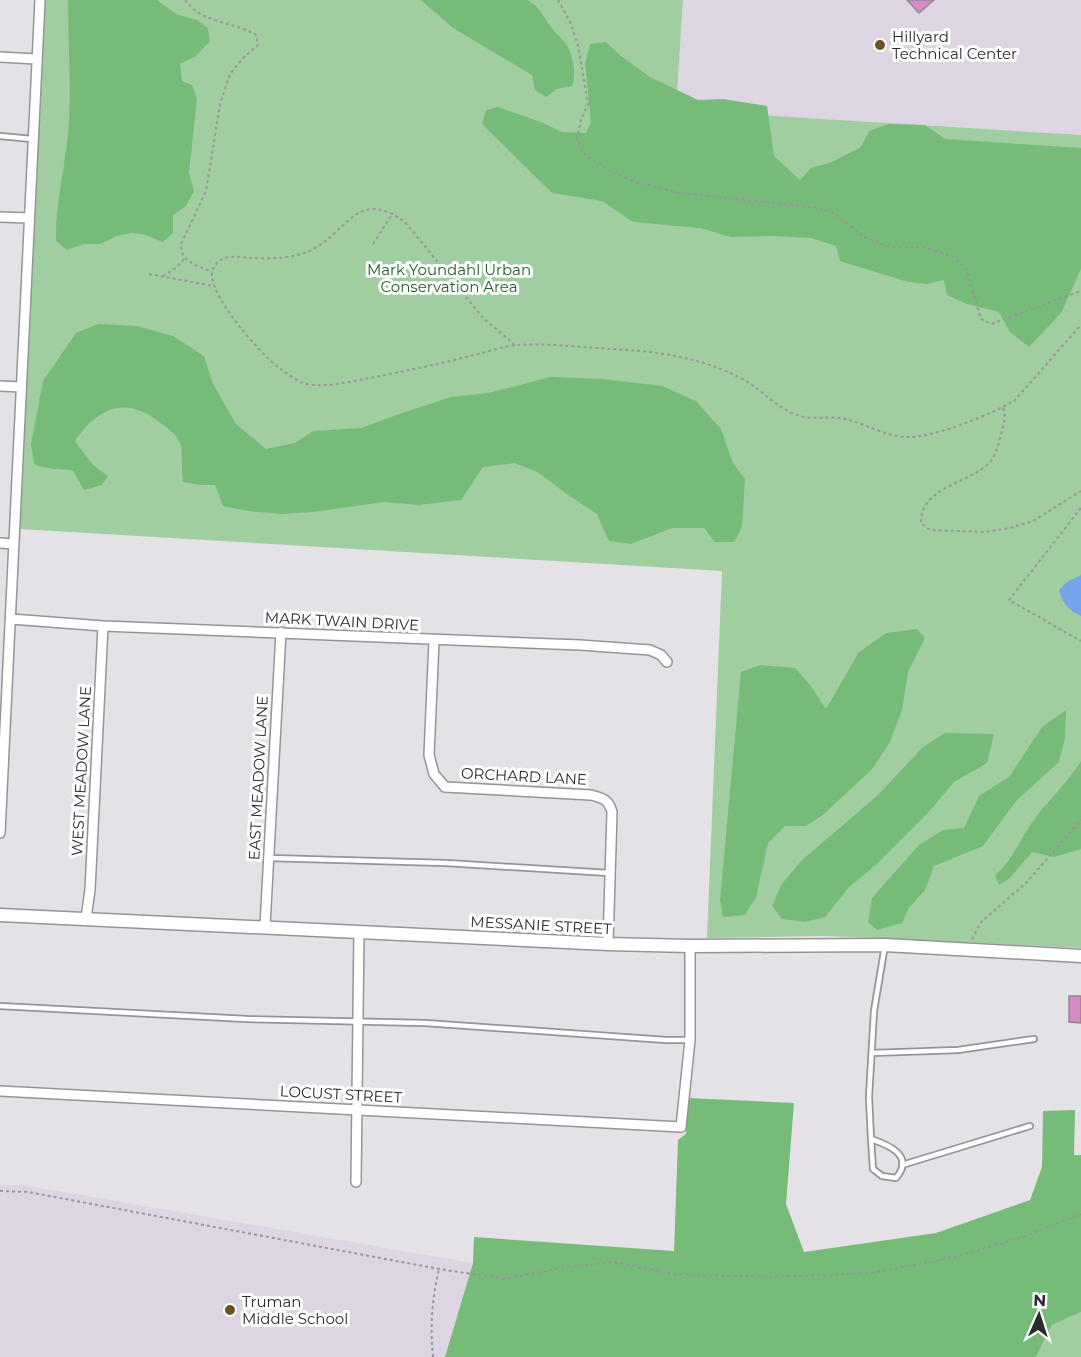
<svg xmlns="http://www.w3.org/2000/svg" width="1081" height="1357" font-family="Montserrat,sans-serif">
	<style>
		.built { fill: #ddd6e2 }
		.green { fill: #a1cea1 }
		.forest { fill: #77bb79 }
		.water { fill: #76a4ec }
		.building { fill: #d38ac5; stroke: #8e898d; stroke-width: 1.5 }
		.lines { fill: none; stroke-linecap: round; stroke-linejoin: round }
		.service-casing { stroke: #969499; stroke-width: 8 }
		.minor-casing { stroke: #969499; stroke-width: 12 }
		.tertiary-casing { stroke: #969499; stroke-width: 15 }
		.path { stroke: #99969a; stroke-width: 2; stroke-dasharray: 3 3; stroke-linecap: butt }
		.service { stroke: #fff; stroke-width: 4.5 }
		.minor { stroke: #fff; stroke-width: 9 }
		.tertiary { stroke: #fff; stroke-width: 12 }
		.poi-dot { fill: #695322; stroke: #fff; stroke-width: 2 }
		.labels { text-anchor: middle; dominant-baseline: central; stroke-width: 6; stroke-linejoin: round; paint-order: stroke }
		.poi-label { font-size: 15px; fill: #2b2a2c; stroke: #fff; text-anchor: start }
		.park-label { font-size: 15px; fill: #1d6224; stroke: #fff }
		.street-label { font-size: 15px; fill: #2b2a2c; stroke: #fff }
	</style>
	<rect width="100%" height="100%" fill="#e5e2e7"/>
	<path class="built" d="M683 0H1081V135L676 110Z
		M0 1185H24L473 1263 445 1357H0Z"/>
	<path class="green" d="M45 0H683L676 110 1081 135V948L878 938 822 936 707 938 722 571 20 529Z
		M1081 1312V1357H1036L1052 1325Z"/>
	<path class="forest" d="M68 0H157L176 14 197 20 208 28 210 41 196 56 180 64 182 81 192 85 197 99 189 173 194 191 186 206 173 215V233L163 242 143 234 131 233 116 236 101 244H84L67 250 56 241C55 201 67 161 69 121 71 81 68 40 68 0Z
		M421 0H528C539 7 543 15 550 26 555 32 561 38 566 44 573 55 577 74 572 86L557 89 546 97 535 90 532 75 453 28Z
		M606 42 621 56 650 77 698 100 723 99 767 106 774 156 800 180 811 168 832 162 861 147 869 131 889 124 925 125 945 139 1081 148V269L1061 313 1029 347 1010 332 999 312 967 304 947 295 944 280 927 284 908 282 840 261 836 246 811 238 771 236 731 237 700 228 633 222 602 201 552 193 482 124 486 110 498 107 541 122 562 132 586 133 591 122 585 64 590 44Z
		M98 324 137 326 173 336 204 356 213 384 236 424 266 449 295 443 313 431 361 428 402 413 451 397 488 393 551 377 602 379 662 386 696 401 721 429 733 463 745 479 742 527 734 542H715L704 528H672L631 544 609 541 597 514 568 495 539 473 515 463 483 467 461 500 419 505 384 502 313 512 281 514 248 511 223 506 215 485H200L183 482C182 474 182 449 181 445 176 434 169 429 159 422 126 395 97 408 75 441L93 465 108 476 102 485 84 490 73 471C59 468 47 470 34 464L31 444 43 381 76 333Z
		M917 629 925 638 908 672 902 710 890 742 873 768 824 814 806 826H785L768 843 756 897 745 915 723 917 720 900 741 672 760 665 795 668 810 685 826 709 859 652 886 633Z
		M1066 710 1065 738 1059 762 1016 801 983 846 934 866 925 890 909 908 902 923 877 930 868 922 872 898 919 845 943 830 964 828 979 796 1009 777 1042 727Z
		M945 733 994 734 987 763 954 782 928 813 877 864 849 887 825 917 805 922 782 919 772 906 781 885 801 861 878 795 923 747Z
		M1081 761V849L1054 857 1032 852 1010 878 999 885 995 875C1012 862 1019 841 1031 824 1046 802 1066 785 1081 761Z
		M688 1098 794 1103 786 1204 804 1252 936 1233 1030 1200 1042 1167 1043 1111 1075 1110 1074 1155H1081V1312L1052 1325 1036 1357H445L473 1263 474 1237 674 1251 678 1140 686 1134Z"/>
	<path class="water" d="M1081 575V616C1069 611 1062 603 1059 590L1067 582Z"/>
	<path class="building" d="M907 0H934L919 13Z
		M1069 996H1081V1023L1069 1022Z"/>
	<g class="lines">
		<defs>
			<path id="service" d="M0 136 32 139
				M269 858 446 863 609 873
				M0 1006 247 1019 425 1023 666 1040H689
				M872 1053 958 1050 1034 1039
				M871 1139 869 1097 874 1011 885 945
				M871 1139C889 1145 915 1156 896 1178L882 1176 873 1169Z
				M902 1165 1030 1126"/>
			<path id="minor" d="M0 57 36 59
				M0 217 29 218
				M0 386 21 387
				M0 543 13 544
				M11 619 103 626 580 645 650 650 661 655 667 662
				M434 641 429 755 434 774 445 787 591 795C603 798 609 800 612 812L608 944
				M0 833 40 0
				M86 918 90 890 103 626
				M265 926 281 632
				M0 1091 681 1127 690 1040V946
				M356 1182 359 931"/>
			<path id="tertiary" d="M0 915 608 944 690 946 885 945 1081 956"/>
		</defs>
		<use href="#service" class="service-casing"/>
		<use href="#minor" class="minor-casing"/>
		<use href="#tertiary" class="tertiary-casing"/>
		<path class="path" d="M185 0C202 24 234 21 256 35L258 45 243 58 230 74 220 104 206 191 181 244C180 262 197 265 212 272
			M558 0 571 24 578 45 588 104 581 120 577 139 583 153 608 170 635 182 679 193 820 208 835 214 864 237 890 247H924L954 257 966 269 981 319 991 324 1081 291
			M373 244 393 213
			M149 274 214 286
			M163 276 176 268 184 259
			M515 345 483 318 406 223C355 185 348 235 307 252 291 258 269 259 252 258 245 258 236 256 229 257 222 258 216 262 213 269 204 292 262 355 279 368 286 373 295 380 303 383 326 389 352 381 375 377 410 370 444 363 478 354 491 351 504 346 516 345 547 343 580 347 611 349 658 351 705 358 746 381 763 391 777 408 797 415 813 421 830 415 846 419 866 424 885 436 905 437 931 439 993 414 1015 400L1081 325
			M1003 408C1007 417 1003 425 1001 435 998 446 996 457 987 465 966 484 920 488 921 523L930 530 985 532 1010 528 1033 521 1081 491
			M1081 508 1009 600 1081 641
			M972 939 981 922 1026 883 1081 820
			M0 1191 28 1192 439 1269 506 1279 566 1267 612 1262 674 1274 695 1275 771 1277 872 1273 951 1258 1023 1237 1081 1214
			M433 1357C430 1326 432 1299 439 1269"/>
		<use href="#service" class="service"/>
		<use href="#minor" class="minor"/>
		<use href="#tertiary" class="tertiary"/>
	</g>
	<g class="poi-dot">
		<circle cx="880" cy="45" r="6"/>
		<circle cx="230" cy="1310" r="6"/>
	</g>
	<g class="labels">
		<g class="poi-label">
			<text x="892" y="36">Hillyard<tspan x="892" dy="17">Technical Center</tspan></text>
			<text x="242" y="1301">Truman<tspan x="242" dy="17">Middle School</tspan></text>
		</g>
		<g class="park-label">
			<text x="449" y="269">Mark Youndahl Urban<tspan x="449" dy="17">Conservation Area</tspan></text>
		</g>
		<g class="street-label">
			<text transform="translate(342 621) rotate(3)">MARK TWAIN DRIVE</text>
			<text transform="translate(81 771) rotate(-87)">WEST MEADOW LANE</text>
			<text transform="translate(524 776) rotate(3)">ORCHARD LANE</text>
			<text transform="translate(258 778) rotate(-87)">EAST MEADOW LANE</text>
			<text transform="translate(541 925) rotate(3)">MESSANIE STREET</text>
			<text transform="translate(341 1094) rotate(3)">LOCUST STREET</text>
		</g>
	</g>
	<g transform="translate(1039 1315) rotate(3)" stroke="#ffffff" stroke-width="4.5" paint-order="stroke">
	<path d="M0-4.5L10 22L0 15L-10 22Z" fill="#2b2a2c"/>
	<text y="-9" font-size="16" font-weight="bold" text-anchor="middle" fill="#2b2a2c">N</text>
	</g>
</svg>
